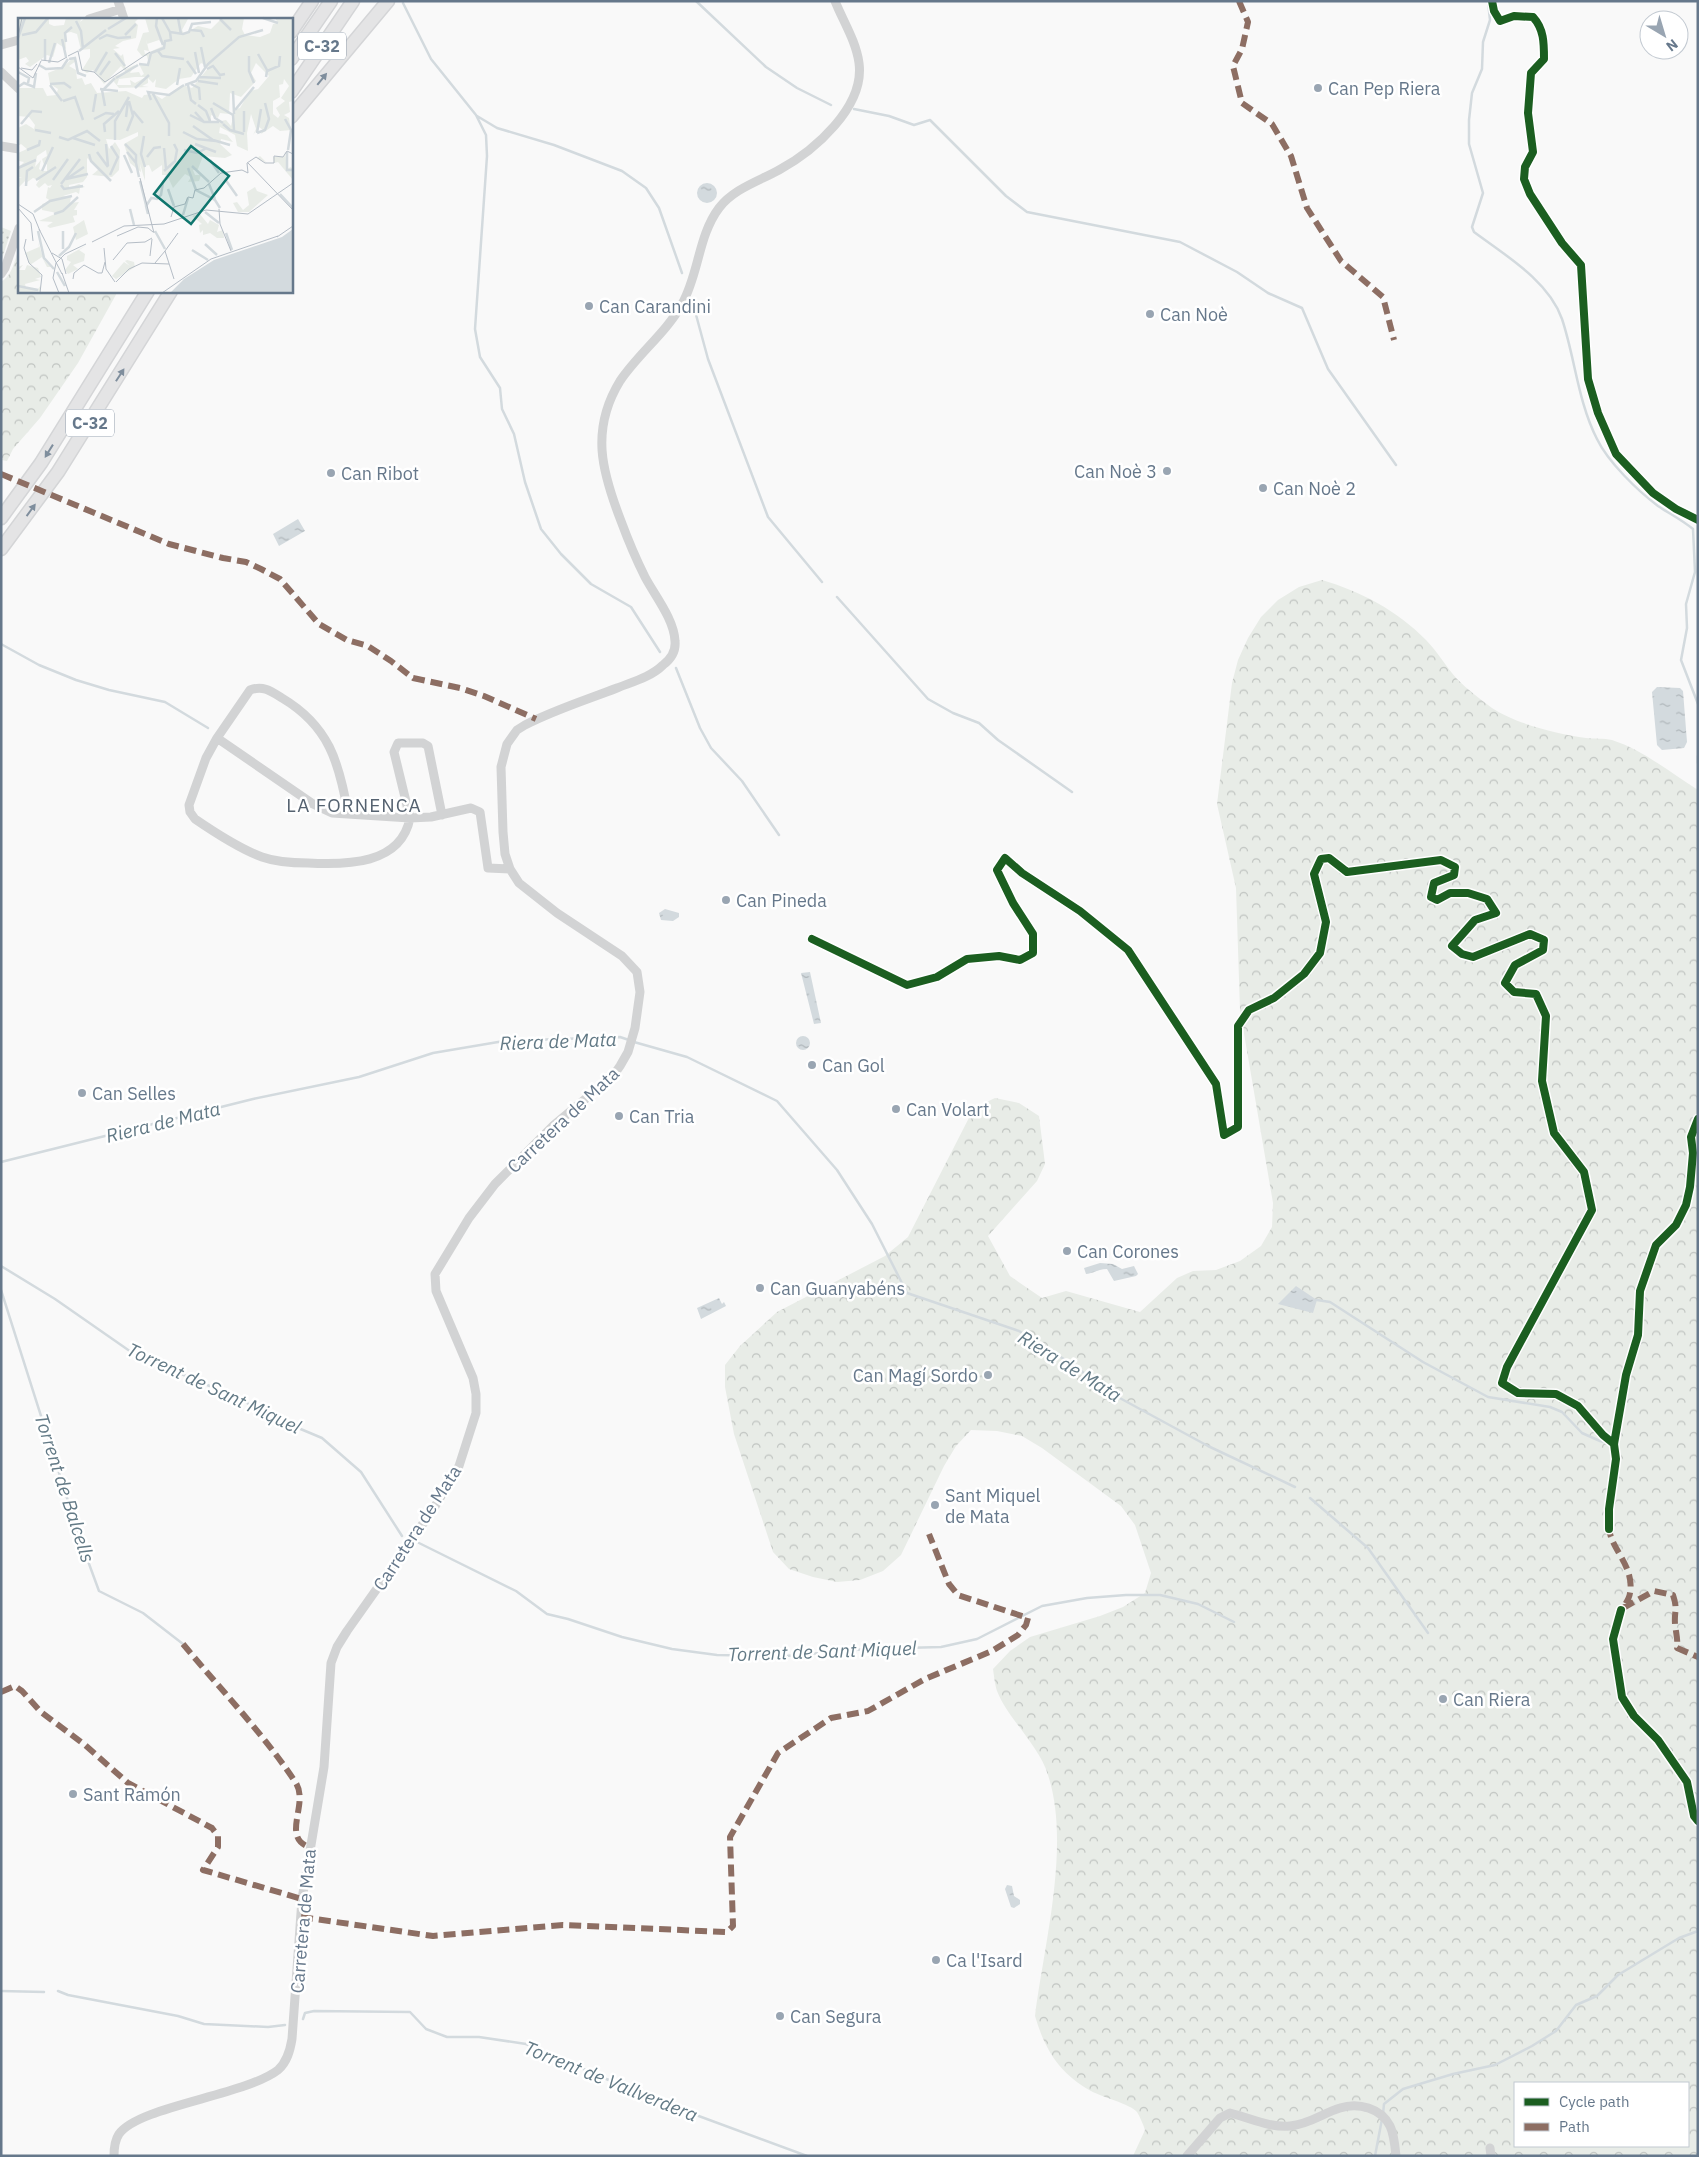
<svg xmlns="http://www.w3.org/2000/svg" width="1699" height="2157" font-family="'IBM Plex Sans',sans-serif">
	<style>
		.grass { fill: url(#grass-dots) }
		.forest { fill: url(#forest-crowns); fill-rule: evenodd }
		.water { fill: url(#water-ripples) }
		.lines { fill: none; stroke-linecap: round; stroke-linejoin: round }
		.stream { stroke: #d3dade; stroke-width: 2.5 }
		.highway-casing { stroke: #d4d5d7; stroke-width: 15 }
		.minor { stroke: #d2d3d4; stroke-width: 9 }
		.highway { stroke: #e4e4e5; stroke-width: 12 }
		.quiet { stroke: #8d6e63; stroke-width: 6; stroke-dasharray: 12 6; stroke-linecap: butt }
		.cycleway-casing { stroke: #fff; stroke-width: 11 }
		.cycleway { stroke: #1b5e20; stroke-width: 8 }
		.oneway { fill: #7f8e9d }
		.poi-dot { fill: #99a5b2; stroke: #fff; stroke-width: 2 }
		.labels { text-anchor: middle; dominant-baseline: central; stroke-width: 5; stroke-linejoin: round; paint-order: stroke }
		.shield { fill: #fff; stroke: #94a0ae; stroke-width: 1 }
		.shield-label { font-size: 16px; font-weight: bold; fill: #66788b }
		.poi-label { font-size: 18px; fill: #66788b; stroke: #fff; text-anchor: start }
		.street-label { font-size: 18px; fill: #66788b; stroke: #fff }
		.neighbourhood-label { font-size: 19px; letter-spacing: 1px; fill: #556270; stroke: #fff }
		.water-label { font-size: 19px; font-style: italic; fill: #637a86; stroke: #fff }
		.inset-river { fill: none; stroke: #d3dade; stroke-width: 2.5 }
		.inset-road { fill: none; stroke: #b5bdc6; stroke-width: 1 }
		.view { fill: #0f766e; fill-opacity: 0.15; stroke: #0f766e; stroke-width: 2.5 }
		.inset-edge { fill: none; stroke: #66788b; stroke-width: 2.5 }
	</style>
	<defs>
		<pattern id="grass-dots" width="8" height="8" patternUnits="userSpaceOnUse" patternTransform="scale(1.25)"><rect width="8" height="8" fill="#e8ece7"/><path d="M2 2h.1M6 6h.1" fill="none" stroke="#c0c4c1" stroke-width="1.8" stroke-linecap="round"/></pattern>
		<pattern id="forest-crowns" width="20" height="18" patternUnits="userSpaceOnUse" patternTransform="scale(1.25)"><rect width="20" height="18" fill="#e8ece7"/><path d="M2 6a3 3 0 1 1 6 0M12 15a3 3 0 1 1 6 0" fill="none" stroke="#c0c4c1"/></pattern>
		<pattern id="water-ripples" width="26" height="14" patternUnits="userSpaceOnUse" patternTransform="scale(1.25)"><rect width="26" height="14" fill="#d3dade"/><path d="M2 4q2-2 4 0t4 0M15 11q2-2 4 0t4 0" fill="none" stroke="#afb6ba"/></pattern>
	</defs>
	<rect width="100%" height="100%" fill="#f9f9f9"/>
	<path class="grass" d="M1 227 11 231 1 262Z"/>
	<path class="forest" d="M19 247V291H118L78 363 40 418 13 449 7 461 1 460V282C13 275 15 259 19 247Z
		M1322 580C1360 591 1398 611 1426 640 1438 652 1446 667 1457 679 1468 690 1480 699 1492 708 1516 724 1558 734 1586 738 1594 739 1604 738 1612 740 1643 750 1671 773 1698 790V2156H1133L1145 2130C1143 2124 1140 2117 1137 2112 1130 2104 1102 2097 1091 2091 1059 2073 1045 2050 1035 2016 1044 1944 1071 1845 1048 1775 1039 1745 1008 1719 997 1691 995 1685 994 1676 993 1669L1010 1651 1030 1637 1100 1616 1123 1607 1145 1593 1151 1573 1135 1525 1121 1506 1042 1448 1022 1436 997 1431 971 1430 956 1446 944 1466 901 1555 883 1571 860 1580 837 1582 813 1577 789 1569 773 1552 734 1434 725 1387V1365L740 1346 777 1312 885 1256 908 1237 974 1108 995 1098 1019 1103 1039 1116 1045 1164 1037 1181 988 1236 1010 1276 1042 1298 1066 1291 1140 1312 1177 1278 1193 1271 1216 1270 1240 1261 1261 1246 1272 1227 1273 1203 1240 1010 1236 888 1217 804 1232 683 1238 660 1248 638 1261 617 1278 600 1299 587ZM1515 2083H1688V2146H1515Z"/>
	<path class="water" d="M697 193a10 10 0 1 1 20 0a10 10 0 1 1-20 0Z
		M298 519 305 531 279 546 273 534Z
		M1657 687 1680 688 1683 691 1687 742 1684 748 1662 750 1657 745 1652 692Z
		M665 909 679 913V917L673 921 661 920 659 913Z
		M810 972 821 1023 814 1024 801 973Z
		M796 1043a7 7 0 1 1 14 0a7 7 0 1 1-14 0Z
		M1100 1263 1113 1264 1122 1269 1134 1266 1138 1274 1136 1276 1114 1281 1107 1269C1098 1269 1095 1273 1086 1274L1084 1268Z
		M1296 1286 1317 1300 1313 1313 1278 1304Z
		M719 1298 722 1304 724 1302 726 1306 701 1319 697 1308Z
		M1007 1885 1012 1886 1014 1896 1020 1900V1904L1014 1908 1011 1907 1005 1889Z"/>
	<g class="lines">
		<path class="stream" d="M696 1 766 67 797 88 831 105
			M1488 1 1490 20 1483 42 1482 69 1472 93 1469 120V144L1483 193 1472 227 1474 232C1505 255 1549 281 1562 319 1575 358 1578 402 1597 439 1608 462 1638 491 1658 506 1670 514 1682 520 1693 529L1695 572 1686 604 1687 628 1681 660 1698 704
			M403 3 431 59 476 115 486 135 487 156 475 329 480 357 500 388 502 409 514 434 525 482 541 529 561 554 591 584 631 607 660 652
			M854 109 889 116 914 125 930 120 1006 196 1027 212 1180 242 1237 272 1268 293 1302 308 1328 369 1396 465
			M477 116 497 128 554 145 622 171 646 188 659 208 682 273
			M692 300 708 359 768 517 822 582
			M837 597 928 699 953 713 979 723 998 740 1072 792
			M1 644 39 665 76 680 109 690 165 702 208 728
			M676 668 700 728 711 748 742 781 779 835
			M1698 756V763
			M634 1042 687 1057 777 1101 837 1170 872 1224 907 1293 1019 1331 1075 1366 1105 1390 1208 1446 1295 1487
			M1 1162 253 1099 359 1077 433 1053 504 1041 620 1037 629 1040
			M1 1266 55 1299 134 1354 238 1398 272 1417 322 1438 361 1472 402 1536
			M1 1290 81 1542 99 1591 143 1613 183 1644
			M1317 1300 1330 1302 1423 1362 1488 1397 1550 1407 1562 1412 1582 1433 1600 1441 1614 1444
			M1310 1498 1368 1548 1428 1633
			M419 1543 516 1591 547 1614 568 1619 622 1637 672 1649 717 1655 786 1656 866 1649 941 1647 977 1639 1042 1606 1087 1598 1126 1595H1160L1198 1604 1234 1622
			M1 1991 44 1992
			M58 1991 68 1995 178 2016 204 2024 268 2027 285 2025
			M303 2019 305 2013 314 2011 410 2012 426 2029 447 2037H479L526 2044 650 2098 807 2156
			M1383 2114 1384 2104 1403 2089 1453 2074 1495 2065 1532 2046 1556 2031 1576 2005 1597 1996 1618 1975 1679 1938 1698 1931
			M1375 2156 1382 2119"/>
		<defs>
			<path id="highway" d="M291 32 312 1
				M291 59 331 1
				M291 92 353 1
				M291 117 388 1
				M1 518 41 463 148 291
				M1 549 58 472 171 291"/>
		</defs>
		<use href="#highway" class="highway-casing"/>
		<path class="minor" d="M118 1 124 19
			M89 19 121 9
			M1 45 19 40
			M1 72 19 89
			M1 146 19 149
			M1 274 5 268 19 228
			M217 738 313 804 332 813 410 818 431 817 471 808 480 812 488 868 510 869
			M348 813C339 762 329 726 282 698 271 691 263 685 250 690L217 738 206 758 189 805 190 812 195 819C214 832 240 849 262 857 276 862 293 863 308 863 346 865 401 865 410 818L394 752 398 743H423L428 746 442 815
			M1490 2148 1491 2156
			M114 2156C114 2148 115 2140 119 2134 139 2106 244 2096 278 2070 287 2062 290 2051 292 2039L302 1899 324 1767 331 1663 337 1647 347 1631 434 1508 459 1466 476 1413V1394L473 1378 436 1291 435 1274 469 1218 495 1184 554 1125 613 1076 620 1066 628 1052 635 1028 640 992 637 972 622 956 557 913 519 883 510 869 505 854 503 832 501 767 507 744 517 730 525 725C554 710 586 700 617 688 632 682 651 677 663 665 671 659 676 651 675 641 674 619 655 596 645 577 636 559 628 540 621 521 602 472 590 430 620 381 638 354 666 333 682 304 699 274 698 236 719 208 733 189 759 181 779 170 814 151 865 107 859 63 856 41 843 21 835 1
			M1187 2156 1220 2118 1230 2113C1250 2118 1270 2128 1290 2126 1310 2124 1323 2113 1340 2108 1358 2102 1381 2108 1390 2126 1394 2134 1395 2146 1396 2156"/>
		<use href="#highway" class="highway"/>
		<path class="quiet" d="M1239 1 1248 22 1242 49 1233 66 1242 103 1272 124 1291 156 1307 208 1341 261 1383 297 1394 340
			M1 474 169 544 223 558 246 562 261 569 280 579 319 624 347 640 368 646 391 661 413 678 460 688 484 696 536 719
			M1609 1525C1608 1547 1635 1565 1630 1593 1629 1601 1622 1607 1620 1615
			M1623 1608 1654 1591 1673 1595C1678 1610 1674 1611 1675 1624 1676 1633 1678 1639 1677 1648L1698 1657
			M183 1644C221 1690 263 1733 296 1783 309 1804 281 1837 309 1847
			M1 1692 15 1686 22 1691 41 1712 85 1745 128 1783 212 1828 218 1836V1847L203 1870 302 1899
			M301 1917 433 1936 563 1925 727 1932 733 1926 730 1837 778 1753 831 1718 868 1711 925 1679 992 1651 1018 1635 1026 1625 1028 1618 958 1595 949 1584 929 1534"/>
		<defs>
			<path id="cycleway" d="M1492 1 1494 11 1500 21 1514 16 1533 17C1544 29 1544 43 1544 59L1531 73 1528 113 1533 152 1525 167 1524 179 1530 194 1562 243 1581 265 1588 379 1598 413 1616 454 1653 493 1676 509 1698 520
				M812 939 907 985 937 977 967 959 999 956 1020 960 1033 953V934L1013 903 997 870 1005 858 1022 873 1080 911 1128 950 1216 1084 1224 1135 1238 1127V1026L1249 1010 1274 998 1304 974 1320 953 1326 922 1314 874 1321 859 1329 858 1347 872 1441 860 1455 867 1454 875 1434 883 1431 897 1437 900 1450 893H1468L1487 899 1496 913 1475 920 1452 946 1462 954 1473 957 1530 934 1544 940 1543 950 1515 965 1505 983 1514 992 1536 994 1546 1016 1542 1081 1554 1133 1584 1172 1592 1210 1507 1367 1502 1383 1518 1393 1556 1394 1578 1406 1603 1435 1614 1444
				M1609 1529V1509L1616 1459 1614 1444 1626 1375 1638 1335 1640 1291 1656 1245 1676 1225 1686 1205 1690 1187 1693 1153 1691 1137 1698 1119
				M1621 1610 1613 1639 1622 1697 1634 1716 1658 1740 1687 1782 1694 1816 1698 1821"/>
		</defs>
		<use href="#cycleway" class="cycleway-casing"/>
		<use href="#cycleway" class="cycleway"/>
	</g>
	<defs><path id="oneway-solid" d="M-6-.8H1V-3.2L6.5 0L1 3.2V.8H-6Z" transform="scale(1.25)"/></defs>
	<g class="oneway">
		<use href="#oneway-solid" transform="translate(322 79) rotate(-51)"/>
		<use href="#oneway-solid" transform="translate(120 375) rotate(-57)"/>
		<use href="#oneway-solid" transform="translate(49 451) rotate(122)"/>
		<use href="#oneway-solid" transform="translate(31 510) rotate(-54)"/>
	</g>
	<g class="poi-dot">
		<circle cx="1318" cy="88" r="5"/>
		<circle cx="589" cy="306" r="5"/>
		<circle cx="1150" cy="314" r="5"/>
		<circle cx="1167" cy="471" r="5"/>
		<circle cx="331" cy="473" r="5"/>
		<circle cx="1263" cy="488" r="5"/>
		<circle cx="726" cy="900" r="5"/>
		<circle cx="812" cy="1065" r="5"/>
		<circle cx="82" cy="1093" r="5"/>
		<circle cx="896" cy="1109" r="5"/>
		<circle cx="619" cy="1116" r="5"/>
		<circle cx="1067" cy="1251" r="5"/>
		<circle cx="760" cy="1288" r="5"/>
		<circle cx="988" cy="1375" r="5"/>
		<circle cx="935" cy="1505" r="5"/>
		<circle cx="1443" cy="1699" r="5"/>
		<circle cx="73" cy="1794" r="5"/>
		<circle cx="936" cy="1960" r="5"/>
		<circle cx="780" cy="2016" r="5"/>
	</g>
	<g class="labels">
		<g class="shield">
			<rect x="298" y="32.5" width="48" height="27" rx="4"/>
			<rect x="66" y="409.5" width="48" height="27" rx="4"/>
		</g>
		<g class="shield-label">
			<text x="322" y="46">C-32</text>
			<text x="90" y="423">C-32</text>
		</g>
		<g class="poi-label">
			<text x="1328" y="88">Can Pep Riera</text>
			<text x="599" y="306">Can Carandini</text>
			<text x="1160" y="314">Can Noè</text>
			<text x="1157" y="471" text-anchor="end">Can Noè 3</text>
			<text x="341" y="473">Can Ribot</text>
			<text x="1273" y="488">Can Noè 2</text>
			<text x="736" y="900">Can Pineda</text>
			<text x="822" y="1065">Can Gol</text>
			<text x="92" y="1093">Can Selles</text>
			<text x="906" y="1109">Can Volart</text>
			<text x="629" y="1116">Can Tria</text>
			<text x="1077" y="1251">Can Corones</text>
			<text x="770" y="1288">Can Guanyabéns</text>
			<text x="978" y="1375" text-anchor="end">Can Magí Sordo</text>
			<text x="945" y="1495">Sant Miquel<tspan x="945" dy="21">de Mata</tspan></text>
			<text x="1453" y="1699">Can Riera</text>
			<text x="83" y="1794">Sant Ramón</text>
			<text x="946" y="1960">Ca l'Isard</text>
			<text x="790" y="2016">Can Segura</text>
		</g>
		<g class="street-label">
			<text transform="translate(563 1120) rotate(-43)">Carretera de Mata</text>
			<text transform="translate(417 1528) rotate(-57)">Carretera de Mata</text>
			<text transform="translate(303 1921) rotate(-85)">Carretera de Mata</text>
		</g>
		<g class="neighbourhood-label">
			<text x="354" y="805">LA FORNENCA</text>
		</g>
		<g class="water-label">
			<text transform="translate(558 1041) rotate(-2)">Riera de Mata</text>
			<text transform="translate(163 1122) rotate(-14)">Riera de Mata</text>
			<text transform="translate(1070 1366) rotate(32)">Riera de Mata</text>
			<text transform="translate(214 1388) rotate(25)">Torrent de Sant Miquel</text>
			<text transform="translate(65 1488) rotate(72)">Torrent de Balcells</text>
			<text transform="translate(822 1651) rotate(-2)">Torrent de Sant Miquel</text>
			<text transform="translate(611 2081) rotate(22)">Torrent de Vallverdera</text>
		</g>
	</g>
	<g transform="translate(18 18)">
		<rect width="275" height="275" fill="#f9f9f9"/>
		<path d="M237 169 239 173 250 177 231 194H220L215 185 219 184 225 192 231 187 229 174Z" fill="#e8ece7"/>
		<path d="M0 0H31V6L36 8 46 7 48 0H64L62 4 67 0H121L117 4 120 7 118 20 105 23 97 28 102 30 95 31 103 38 105 36 108 51 117 47 112 55 121 54 123 58 126 56 121 46H129L130 43 129 38H124L119 32 125 15 131 14 127 0H175L170 1 164 12 166 16 180 8 193 11 204 0H226L224 11 227 17 242 19 252 15 255 6 260 5 257 0H275V83L271 84 272 94 266 97 271 100 273 112 262 113 255 108 243 116 245 112 241 109 235 117 238 111 233 96 229 115 230 133 219 128 217 117 202 109 201 115 209 117 215 124 203 121 202 126 214 137 207 140 185 138 180 151 175 152 177 157H183L181 163 170 164 173 159 167 156 155 170 149 157H144V147L134 154 131 147 127 148V163L122 146 123 154 112 145 106 126 120 118V114L102 122 88 121 91 131 97 124 102 132 101 152 94 159 74 157 81 151 69 140V159L65 164 51 167V170L61 166 67 169 62 170 61 176 58 174 45 178 53 179 52 185 61 184 56 192H59V197L55 198 57 204 32 210 29 208 35 204 21 203 39 195 24 192V186L33 183 28 180 30 169 32 170 34 167 30 168 27 165 21 170 18 167 21 162 15 160 8 165 10 160 0 170V160L4 159H0V150L6 144 1 143 0 149V135L9 131 3 126 0 128V110L8 106 16 111 17 107 11 99 0 98V70H25L29 78 38 77 40 71 32 66 30 55 45 49 55 40 58 43 51 48 58 52 59 61 64 60 67 67 73 65 79 75 108 73 124 80 126 77 136 76 144 81 164 67 174 70 191 49 183 45 173 59 161 61 148 71 137 69 138 61 135 65 130 60V65L124 68 131 69 101 70 96 64 97 58 108 54 103 48 86 66 75 52 69 55 64 52 72 39V31L63 32 59 16 53 14 47 15 48 31 39 25 35 39 29 37 12 49 7 46 11 43 8 39 0 42ZM128 21 129 26 141 22 145 28 127 36 126 32 131 33ZM238 45 251 58 240 71 232 73 222 90 217 91 213 108 208 102 193 105V97L200 100 202 95 211 96 212 75 223 79 238 63 233 55ZM117 59H128L117 65 112 62 113 67H99L101 61ZM266 61 271 68 263 80 267 83 258 90 262 97 260 100 255 96V83L262 79 261 67 265 66ZM28 132 29 138 24 141 26 147 29 146V153H24L21 151 23 142 17 149 19 138ZM267 134 269 151 273 149 275 152V162L260 144 256 145H249L239 140 242 138 249 145H256L255 139H266ZM181 195 190 206 192 202 201 207 199 214 205 212 206 220H199L192 215 185 217V212L182 215 181 207 184 206 174 198ZM20 224 26 242 33 249H29L24 239 12 247 7 235 21 229ZM69 227 61 232 67 236 66 243 55 247 60 251 50 256 47 252 53 244 49 242V238ZM5 247 1 252H7L9 247 20 250 23 259 17 261 22 262 7 266 8 270 20 271 23 267 22 273 0 275V249Z" fill="#e8ece7" fill-rule="evenodd"/>
		<path d="M109 242 116 244 117 249 98 261 94 258 106 244 112 248 107 243Z" fill="#e8ece7"/>
		<path d="M66 202 70 216 58 222 55 209Z" fill="#e8ece7"/>
		<path d="M275 211V275H152L166 261 196 242 264 219Z" fill="#d3dade"/>
		<path class="inset-river" d="M139 0 138 8 145 27M144 0 152 14M160 0 163 16M245 0 260 5M202 1 213 12M58 3 63 13 65 31M90 11 108 0M173 12 183 13 186 19M4 17 18 14 30 0M107 17 118 6M0 20 7 0M44 21 48 39M81 21 89 17 100 20 113 19M48 24 47 15 54 9M183 29 187 49M61 33 88 12M140 33 144 38 166 41M177 34 181 55M97 35 107 48M240 36 249 52M231 38V53L236 65M51 41 57 40 60 55 68 58M27 42V21M169 43 178 56M31 45 37 25M121 46 130 47 133 35 146 30 147 23 153 22 152 14 165 16 171 14 174 6 193 4M21 47 28 51 44 50 50 41M189 51 195 48 202 57 207 56M0 54 11 60 10 65M77 54 89 34M82 57 92 43M248 59 249 53 261 48 262 38M98 60 120 47M179 62 181 59 203 60M180 63 200 66M32 66 46 65 53 70M173 66 181 70 182 82M32 67 44 83M159 67 162 50M167 67 178 63 190 46 221 19 245 12M170 67 173 82 178 86M0 69 6 65 16 69 18 55M117 70 131 57M82 71 100 73M86 71 97 60M84 72 87 88M215 73 216 96M134 74 151 105V118M133 82 130 74 151 77 166 67M45 83 57 79 65 102M195 85 215 97 216 112M180 87 188 93 192 103M193 90 197 100 205 105M217 92 236 69M115 93 125 105M226 93V114M75 94 78 76M177 94 186 104H201M172 97 186 104M108 99 110 83M76 101 88 95 96 96M267 101 273 112 270 132M3 106 14 93 24 94M205 106 212 112 226 116M175 108 195 122 212 127M17 112 33 115M109 113 115 98 111 83M87 114 86 106 101 93M165 114 179 121 198 123M239 115 247 112 251 101 247 85M239 115 243 91M126 118 123 136 127 149M41 119 50 122 69 113 82 123M55 120 77 127M97 122V103L111 79M88 126 90 148M107 126 118 137V145M177 126 198 134M146 130 148 151M9 132 21 127 22 122M166 132 179 135 187 131M79 134 90 149M109 134 118 145 121 159M269 134V152H275M71 136 73 143 93 163M106 137 114 155M129 139 136 130 143 129M192 142 201 155M174 148 191 164M0 150 18 142M170 150 178 172 197 182 202 190M24 153 35 129M146 153 157 143 159 132 156 126M92 157 100 139 93 128M50 160 66 149M48 161 70 156M207 161 219 178M18 162 38 149M35 162 50 141M122 163 128 187M43 166 62 141M191 166 197 181M43 167 46 171 65 168M8 168 9 153 15 149M150 171 156 188M262 176 275 190M134 180 139 181 143 177 145 164 152 154M112 191 116 207M16 194 32 183 54 178M187 194 201 205M36 196 45 193 60 179M130 196 128 188 134 179M165 197 170 180M20 213 26 240 36 251M45 213V231M137 213 147 231M208 215 214 232M187 226 199 237M174 232 190 242M41 238 51 229 58 215M39 254 47 268M0 268 20 272"/>
		<path class="inset-road" d="M0 18 4 0M50 38 60 33 64 52 76 54 87 64 132 34M23 42 40 44 49 39M0 49 15 60 23 43M3 50 14 52 19 46M229 145 238 139 247 145H256V138L265 139 269 133 275 136M230 145 275 192M122 160 136 215M0 186 15 196 22 213M0 190 13 205 15 223M201 191 202 206 213 233M153 199 156 189 167 186 170 179 175 180 177 172 186 170 203 155 224 152 230 155 229 145M21 211 44 256M99 218 120 209 130 210 135 214M259 219 275 208M8 221 6 230 11 245 24 257 22 275M74 224 106 208 146 206 188 192 230 196 275 165M86 230 88 251 97 264M147 233 156 261M147 233 160 215M34 235 44 241 48 256M132 238 134 221M95 242 109 225 127 224 134 220M137 245 147 233M44 255 51 275M80 255H84L87 244M55 261 56 255 66 247 80 255M98 264 111 251 124 245 151 246M41 275 35 260 38 245 47 236 68 226M144 275 193 241 260 218"/>
		<path class="view" d="M173 128 211 158 173 206 136 176Z"/>
		<rect width="275" height="275" class="inset-edge"/>
	</g>
	<rect width="1699" height="2157" fill="none" stroke="#66788b" stroke-width="5"/>
	<rect x="1514" y="2082" width="175" height="65" fill="#ffffff" stroke="#c2c9d1"/>
	<rect x="1524" y="2098" width="25" height="8" fill="#1b5e20" stroke="#c2c9d1"/>
	<text x="1559" y="2107" font-size="15" fill="#66788b">Cycle path</text>
	<rect x="1524" y="2123" width="25" height="8" fill="#8d6e63" stroke="#c2c9d1"/>
	<text x="1559" y="2132" font-size="15" fill="#66788b">Path</text>
	<g transform="translate(1664 35) rotate(142)"><circle r="24" fill="#ffffff" stroke="#c2c9d1"/>
	<path d="M0-4L9 19L0 12L-9 19Z" fill="#99a5b2"/>
	<text y="-8" font-size="14" font-weight="bold" text-anchor="middle" fill="#66788b">N</text>
	</g>
</svg>
